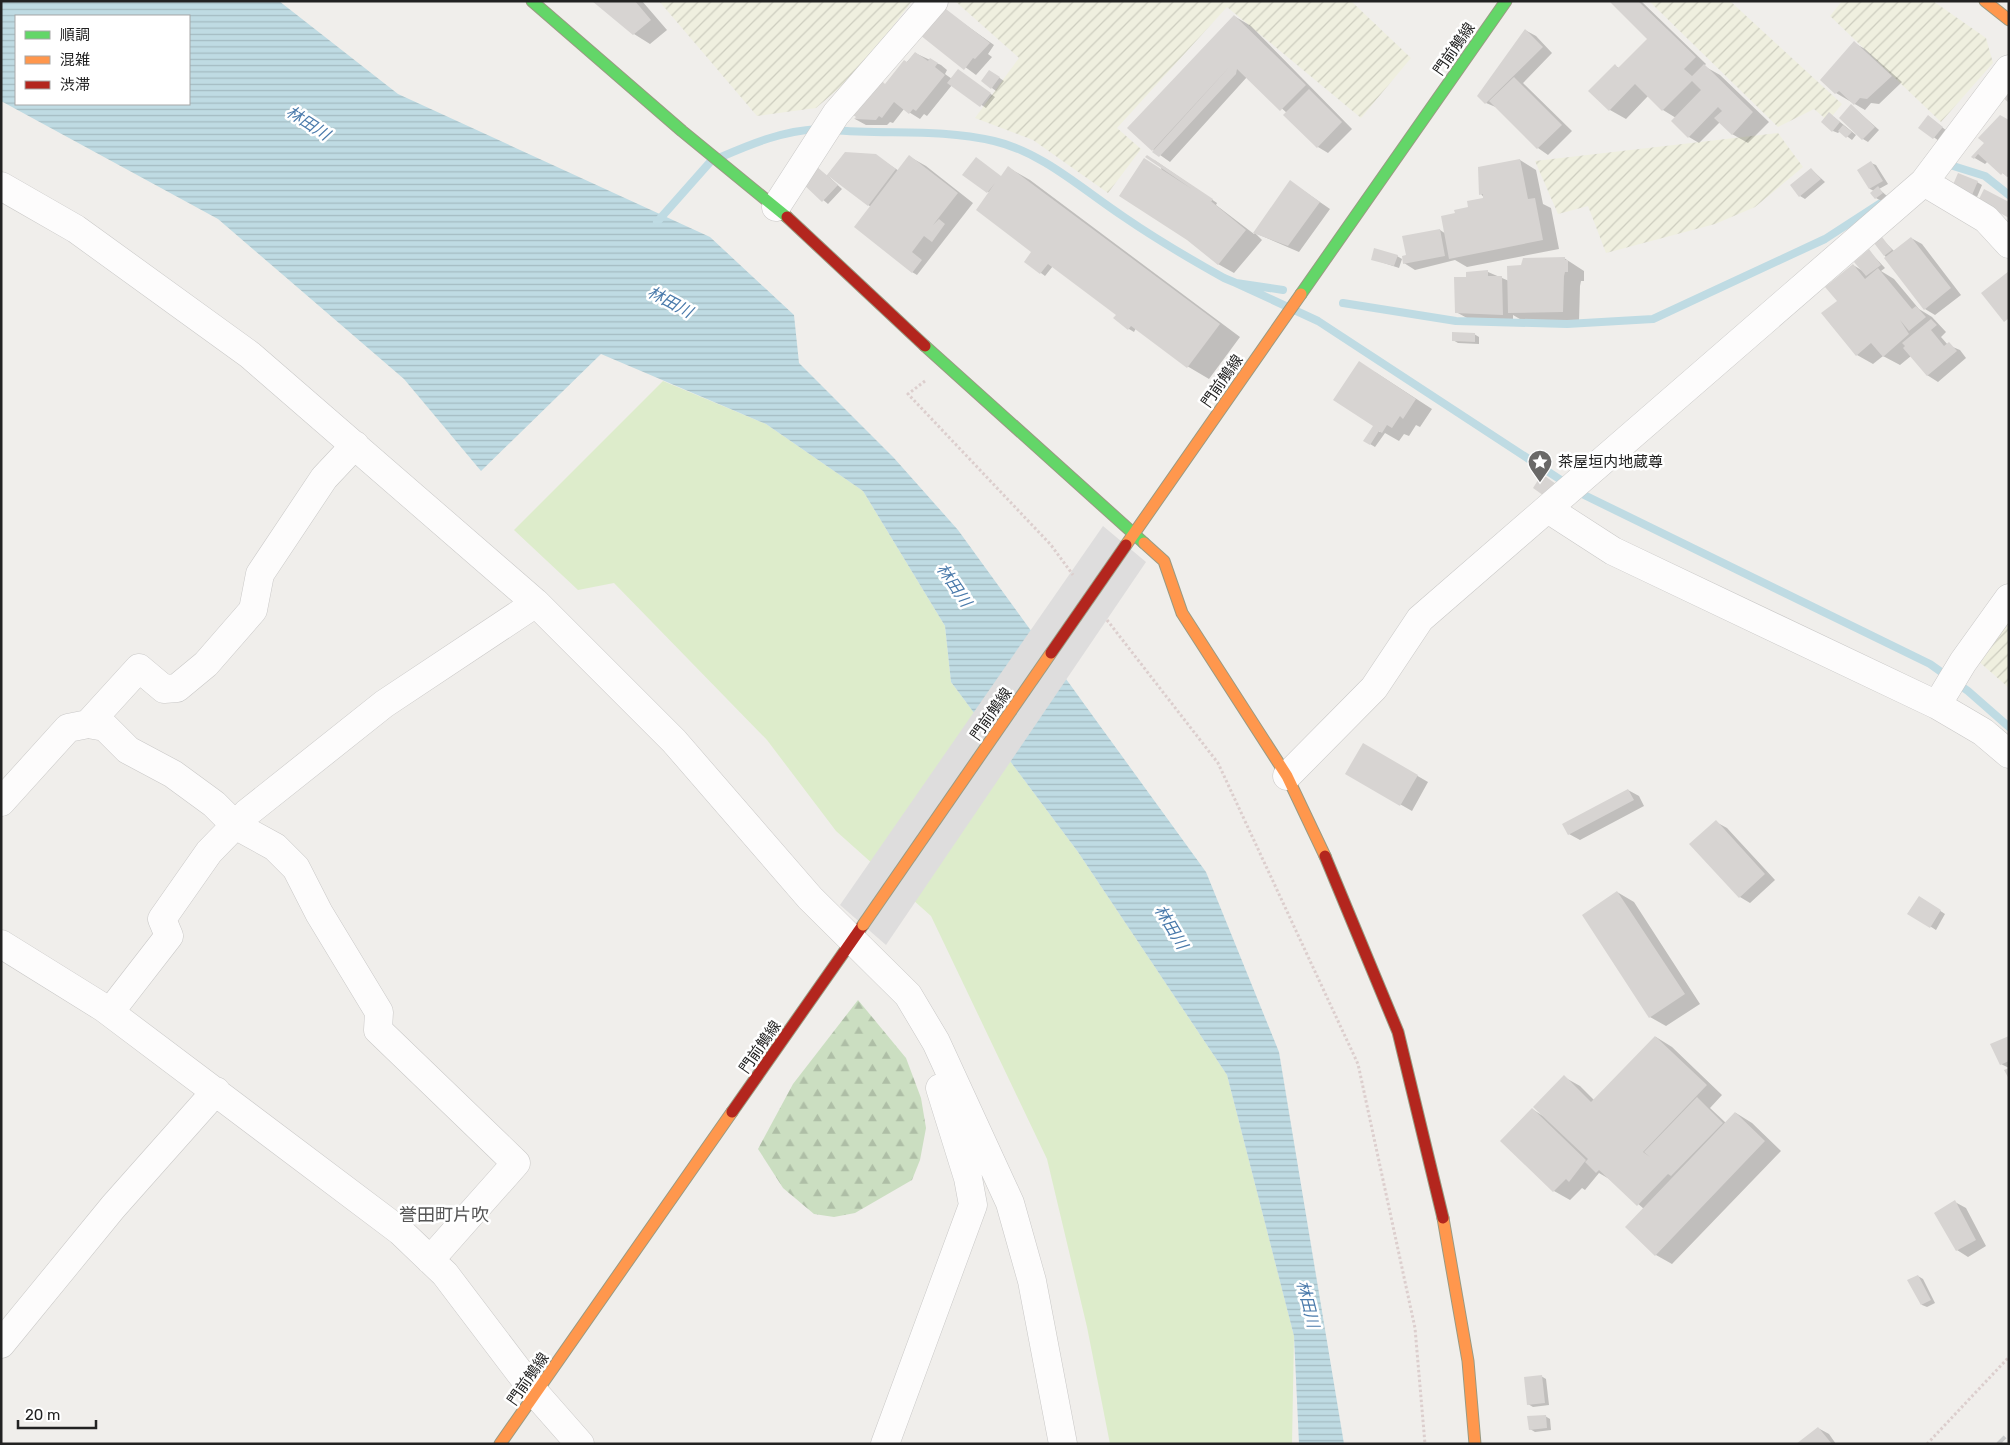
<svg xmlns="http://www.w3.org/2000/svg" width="2010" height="1445" font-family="Rubik,'Noto Sans JP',sans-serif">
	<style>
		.farmland { fill: url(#farmland-furrows) }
		.grass { fill: #ddeccb }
		.forest { fill: url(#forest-firs) }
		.water { fill: url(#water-rules); fill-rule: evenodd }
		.pier { fill: #dedddd }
		.shadow { fill: #0003 }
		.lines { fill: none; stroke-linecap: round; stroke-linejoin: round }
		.stream { stroke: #bfdbe3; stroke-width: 8 }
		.building { fill: #d7d4d2 }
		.street-casing { stroke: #c9c8c7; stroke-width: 29 }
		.fast-casing { stroke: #999a82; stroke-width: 13 }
		.slow-casing { stroke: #999a82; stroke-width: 13 }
		.jam-casing { stroke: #999a82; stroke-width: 13 }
		.path { stroke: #dccecd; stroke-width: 3; stroke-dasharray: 2.5 2.5; stroke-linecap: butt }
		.street { stroke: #fdfcfc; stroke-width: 28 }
		.fast { stroke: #63d668; stroke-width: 11 }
		.slow { stroke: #ff974d; stroke-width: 11 }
		.jam { stroke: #b3261e; stroke-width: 11 }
		.rail { stroke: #ccc; stroke-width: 4; stroke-dasharray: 10 10; stroke-linecap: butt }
		.slow-bridge-casing { stroke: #999a82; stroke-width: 13; stroke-linecap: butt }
		.jam-bridge-casing { stroke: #999a82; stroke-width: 13; stroke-linecap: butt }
		.slow-bridge { stroke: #ff974d; stroke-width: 11 }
		.jam-bridge { stroke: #b3261e; stroke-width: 11 }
		.labels { text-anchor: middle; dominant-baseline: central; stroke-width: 5; stroke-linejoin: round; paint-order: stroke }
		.street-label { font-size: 15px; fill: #222; stroke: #fff }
		.poi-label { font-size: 15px; fill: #222; stroke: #fff; text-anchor: start }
		.water-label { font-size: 16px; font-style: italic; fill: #4a7aab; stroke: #fff }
		.quarter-label { font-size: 18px; fill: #555; stroke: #fff }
	</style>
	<defs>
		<pattern id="farmland-furrows" width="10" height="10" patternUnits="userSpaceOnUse" patternTransform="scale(1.25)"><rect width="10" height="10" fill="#efefdf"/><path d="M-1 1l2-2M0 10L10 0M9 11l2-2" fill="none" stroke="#cdcdbf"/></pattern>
		<pattern id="forest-firs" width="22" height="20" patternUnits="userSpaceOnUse" patternTransform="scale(1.25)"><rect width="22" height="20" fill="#cbdec1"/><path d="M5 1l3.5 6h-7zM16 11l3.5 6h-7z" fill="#aebea6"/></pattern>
		<pattern id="water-rules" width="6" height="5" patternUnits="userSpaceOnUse" patternTransform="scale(1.25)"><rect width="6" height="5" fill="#bfdbe3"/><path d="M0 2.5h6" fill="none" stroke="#a4bcc2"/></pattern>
	</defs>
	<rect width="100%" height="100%" fill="#f0eeeb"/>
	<path class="farmland" d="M659 1H912L859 71 816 108 757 116Z
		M955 1H1351L1411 58 1361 118 1227 7 1117 128 1141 149 1108 193 1033 140 975 118 1019 58Z
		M1649 1H1730L1842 104 1828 121 1814 109 1778 127Z
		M1842 1H1933L1986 38 1993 63 1941 122 1830 16Z
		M1778 133 1803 167 1755 207 1715 224 1606 253 1588 206 1558 214 1535 161Z
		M2009 611V688L1976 659Z"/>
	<path class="grass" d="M663 381 766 424 863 491 945 626 951 682 1078 852 1227 1075 1294 1336 1292 1444H1110L1087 1327 1047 1159 931 916 836 831 767 740 614 583 578 590 514 530Z"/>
	<path class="forest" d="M858 1000 906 1058 921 1098 926 1128 920 1160 912 1180 855 1213 834 1217 814 1214 783 1188 758 1149 793 1084Z"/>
	<path class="water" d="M1 1H279L398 94 710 237 794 315 799 363 894 458 958 530 1206 872 1279 1052 1344 1444H1299L1294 1336 1227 1075 1078 852 951 682 945 626 863 491 766 424 601 354 481 471 404 379 218 219 1 101ZM16 16H189V104H16Z"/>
	<path class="pier" d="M1103 526 1146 562 886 945 840 905Z"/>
	<path class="shadow" d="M594 1H642L667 30 650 44 634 34Z
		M1610 1H1641L1706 64 1704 66 1720 75 1769 122 1748 143 1732 134 1720 122 1699 143 1689 137 1676 118 1663 110 1648 96 1626 119 1610 110 1590 91 1615 66 1619 68 1652 43Z
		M942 8 994 45 988 54 992 57 976 75 922 35Z
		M1234 16 1251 26 1352 129 1328 153 1318 147 1287 113 1247 77 1170 162 1153 150Z
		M1525 30 1536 36 1552 53 1523 83 1572 131 1548 155 1538 148 1498 108 1486 103Z
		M1854 43 1865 49 1902 82 1879 104 1871 103 1865 110 1836 93 1822 80Z
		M915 53 941 65 947 70 945 74 952 79 963 74 995 97 986 108 952 85 927 116 924 114 920 119 904 109 893 123 890 122 887 125H866L855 119Z
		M994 74 1004 81 996 91 992 88Z
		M1852 106 1879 130 1868 142 1863 139Z
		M1834 117 1856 135 1852 140 1840 131 1838 133 1833 131Z
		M1933 120 1947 131 1939 141 1920 127Z
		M2009 121V178L1988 161 1985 164 1973 157Z
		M845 153 875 155 899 171 910 157 926 166 973 203 917 275 912 272 871 207 829 175 828 176 842 189 828 204 802 182 816 167 827 176Z
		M1153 159 1217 203 1216 205 1254 234 1291 182 1330 209 1299 252 1255 233 1262 240 1234 273 1218 264 1161 169 1162 167Z
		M1520 160 1536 170 1543 204 1551 208 1559 249 1467 267 1455 260 1415 270 1404 263 1408 256 1440 230 1446 234 1456 214 1485 199 1481 194Z
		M1871 163 1876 165 1888 184 1879 189 1887 196 1881 201 1876 198 1874 191 1870 189 1859 170Z
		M1009 168 1030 180 1240 337 1209 379 1187 366 1136 328 1134 332 1129 329 1115 318 1125 320 1053 266 1045 276 1041 273 1039 258 990 193 964 174 1002 177Z
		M1811 169 1825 182 1805 199 1800 196Z
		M1977 182 1982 185 1977 197 1959 189Z
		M1911 238 1922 244 1961 295 1935 315 1925 309 1876 244 1882 239 1894 251Z
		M1869 251 1885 268 1881 271 1894 279 1919 309 1932 317 1946 332 1941 337 1948 345 1960 350 1966 358 1938 382 1927 375 1911 356 1900 365 1883 356 1873 364 1857 355 1838 301 1853 265 1863 271Z
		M1397 256 1402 259 1399 268 1372 259Z
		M1564 258 1584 271V281H1581L1580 286 1579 321 1525 322 1513 315V320L1467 318 1456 312 1467 278 1488 272 1509 281Z
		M1474 334 1479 337V344L1458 343 1453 340Z
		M1375 372 1432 409 1420 427 1416 425 1409 436 1404 434 1399 441 1385 433 1375 447 1365 441 1373 428 1380 432 1381 431Z
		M1364 745 1428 782 1412 811 1347 774Z
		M1628 790 1639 796 1644 806 1580 840 1569 834Z
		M1716 822 1727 828 1775 880 1750 903 1740 897Z
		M1617 892 1634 902 1700 1004 1666 1026 1650 1017Z
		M1924 900 1945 914 1936 930 1909 913Z
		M1656 1037 1672 1047 1722 1095 1710 1108 1726 1123 1736 1113 1752 1123 1781 1151 1672 1264 1656 1255 1644 1209 1611 1180 1599 1173 1585 1190 1582 1188 1570 1200 1554 1191 1502 1141 1532 1109 1543 1116 1564 1077 1580 1086 1595 1101Z
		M2009 1037V1068L2001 1064Z
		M1955 1202 1966 1208 1986 1246 1968 1257 1957 1250 1935 1213Z
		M1918 1276 1923 1279 1935 1303 1927 1307 1922 1305Z
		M1541 1376 1546 1379 1549 1405 1533 1407 1528 1404Z
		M1545 1416 1550 1419 1551 1430 1535 1432 1530 1429Z
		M1818 1428 1829 1434 1836 1444H1798Z"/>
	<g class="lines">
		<path class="stream" d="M832 130C887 135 939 128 994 141 1042 152 1083 190 1124 217 1156 239 1190 259 1224 278L1236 283 1283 290
			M721 157C753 143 783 131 818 129
			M1950 165 1985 176 2009 195
			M657 222 711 161
			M1236 283 1318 321 1567 484
			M1343 303 1456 321 1567 324 1653 319 1825 239 1879 204
			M1576 491 1930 664 1968 691 2009 727"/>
	</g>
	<path class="building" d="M592 1H635L651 20 633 35Z
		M1609 1H1638L1696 57 1684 69 1692 76 1704 64 1753 112 1732 135 1714 118 1722 111 1718 107 1688 138 1671 121 1701 90 1692 81 1662 111 1635 84 1609 111 1588 91 1615 64 1618 68 1647 39Z
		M942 6 990 43 975 59 973 58 964 70 920 35Z
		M1234 15 1306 85 1280 111 1237 69 1236 74 1159 157 1152 152 1232 64 1152 151 1127 128Z
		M1525 29 1543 47 1485 104 1477 96Z
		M1854 41 1892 76 1867 99 1860 98 1854 105 1839 91 1835 94 1820 80Z
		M915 52 928 61 930 58 938 63 935 67 945 75 916 111 913 109 909 114 894 102 882 118 879 116 876 120 854 119 856 117 853 115 882 81 885 84 904 60 907 62Z
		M958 69 991 93 980 107 947 83Z
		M989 70 1000 77 991 89 981 81Z
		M1514 77 1562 125 1537 149 1489 101Z
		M1309 89 1342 122 1317 148 1283 115Z
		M2009 89V103L2002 97Z
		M1851 104 1875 127 1862 140 1839 118Z
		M1829 112 1840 122 1832 132 1821 122Z
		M1928 115 1943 127 1933 139 1918 128Z
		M2000 115 2009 120 2007 177 2003 173 2001 175 1978 154 1974 159 1971 157 1984 143 1978 138Z
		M1843 125 1852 132 1846 138 1838 131Z
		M845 152 876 154 896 169 868 206 827 175Z
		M909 155 958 193 933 225 939 219 945 224 932 242 924 236 912 252 922 260 912 273 854 227Z
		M1147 155 1213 199 1211 202 1145 157Z
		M976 157 1001 176 1008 166 1220 324 1187 368 1131 326 1128 330 1113 318 1116 315 1048 264 1040 274 1024 262 1031 252 976 210 995 183 987 193 962 175Z
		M1144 158 1212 202 1246 230 1218 265 1187 240 1119 196Z
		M1520 159 1528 199 1535 198 1543 240 1449 259 1441 216 1455 213 1454 210 1468 207 1467 201 1483 198V194L1479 195 1478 167Z
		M1871 161 1883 181 1869 189 1857 170Z
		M816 166 838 185 822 202 801 182Z
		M1811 168 1821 179 1799 197 1790 185Z
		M1958 173 1978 181 1972 195 1952 187Z
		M1290 180 1320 202 1288 246 1253 233Z
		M1878 186 1883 193 1875 199 1870 193Z
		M1984 189 2009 202V218L1978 201Z
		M1440 229 1445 256 1403 264 1402 256 1406 255 1402 236Z
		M1882 237 1892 250 1884 256 1874 243Z
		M1911 237 1951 288 1924 310 1884 258Z
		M1374 248 1398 255 1394 266 1371 260Z
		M1869 249 1881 265 1866 276 1854 262Z
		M1565 257V260H1568V272H1565L1564 276 1563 312 1508 313 1507 266 1521 265 1523 258Z
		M1853 264 1865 279 1878 268 1912 309 1916 306 1926 317 1909 331 1900 320 1909 334 1883 357 1871 343 1856 356 1821 313 1837 301 1825 287Z
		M1488 270V276H1502L1503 315 1455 313 1454 277H1466V272Z
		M2009 271V318L2004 322 1981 293Z
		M1931 319 1937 325 1931 330 1944 346 1949 342 1957 351 1927 376 1903 348 1905 346 1902 343Z
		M1452 332 1475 333V342L1452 341Z
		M1359 361 1416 399 1403 419 1400 416 1392 428 1387 425 1382 433 1379 431 1370 445 1363 441 1373 426 1333 400Z
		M1542 474 1556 484 1547 498 1533 488Z
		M1363 743 1418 775 1400 806 1345 774Z
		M1628 789 1634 800 1568 835 1562 824Z
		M1716 820 1765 874 1739 898 1689 844Z
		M1617 891 1685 994 1649 1018 1582 915Z
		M1919 896 1941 910 1930 928 1907 914Z
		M1655 1036 1707 1085 1643 1152 1650 1157 1644 1152 1697 1097 1723 1123 1671 1176 1668 1174 1637 1206 1599 1170 1596 1173 1585 1162 1588 1159 1533 1107 1564 1075 1591 1102Z
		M2009 1036V1061L2000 1065 1990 1044Z
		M2009 1068V1079L2004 1070Z
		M1532 1108 1586 1160 1569 1182 1566 1179 1553 1192 1500 1141Z
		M1735 1112 1765 1141 1655 1256 1625 1227Z
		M1955 1200 1976 1240 1956 1251 1934 1213Z
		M1918 1275 1931 1300 1921 1305 1907 1280Z
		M1542 1375 1545 1403 1527 1405 1524 1377Z
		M1546 1415 1547 1428 1529 1430 1527 1416Z
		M1818 1427 1832 1444H1796Z"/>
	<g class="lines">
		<defs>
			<path id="street" d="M1924 182 1986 219 2009 244
				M1 186 76 229 250 355 536 603 674 741 810 898 908 995 936 1042 1010 1203 1032 1281 1063 1444
				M776 207 836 114 934 1
				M1548 509 1613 551 1937 705 1983 732 2009 754
				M1937 705 1963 662 2009 598
				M88 724 139 668 164 689 177 688 206 664 253 610 260 574 324 478 355 445
				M1287 776 1374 688 1420 619 1924 182 2009 69
				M1 802 68 728 88 724 105 727 128 750 173 774 214 804 235 825 275 847 296 868 319 913 379 1012 378 1030 516 1163 430 1260
				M1 944 104 1008 400 1231 445 1274 536 1394 580 1444
				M110 1012 169 936 162 919 209 852 247 813 384 704 536 603
				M1 1344 113 1207 216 1091
				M885 1444 973 1205 968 1178 940 1088"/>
			<path id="fast" d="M532 1 682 131 787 217
				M1301 294 1506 1
				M925 346 1144 543"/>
			<path id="slow" d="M1985 1 2009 20
				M1144 543 1164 561 1182 613 1287 776 1325 856
				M1126 545 1301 294
				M1443 1218 1468 1361 1475 1444
				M500 1444 732 1112"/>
			<path id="jam" d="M787 217 925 346
				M1325 856 1398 1032 1443 1218
				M732 1112 863 925"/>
		</defs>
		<use href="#street" class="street-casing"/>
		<use href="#fast" class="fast-casing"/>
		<use href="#slow" class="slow-casing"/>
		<use href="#jam" class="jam-casing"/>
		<path class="path" d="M925 381 908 394 1051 545 1073 575
			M1107 620 1218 763 1358 1064 1415 1328 1425 1444
			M1927 1444 2009 1357"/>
		<use href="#street" class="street"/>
		<use href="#fast" class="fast"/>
		<use href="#slow" class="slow"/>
		<use href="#jam" class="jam"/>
		<path class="rail" d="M1998 1444 2009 1433"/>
		<defs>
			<path id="slow-bridge" d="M863 925 1051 653"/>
			<path id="jam-bridge" d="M1051 653 1126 545"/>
		</defs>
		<use href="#slow-bridge" class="slow-bridge-casing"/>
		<use href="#jam-bridge" class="jam-bridge-casing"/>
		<use href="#slow-bridge" class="slow-bridge"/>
		<use href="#jam-bridge" class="jam-bridge"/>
	</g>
	<defs>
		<symbol id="sight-pin" viewBox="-11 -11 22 30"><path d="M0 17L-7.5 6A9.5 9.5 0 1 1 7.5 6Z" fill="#6a6968" stroke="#fff"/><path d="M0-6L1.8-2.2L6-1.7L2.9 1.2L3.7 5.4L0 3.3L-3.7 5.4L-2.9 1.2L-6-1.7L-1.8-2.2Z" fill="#fff"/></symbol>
	</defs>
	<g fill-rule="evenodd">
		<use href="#sight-pin" x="1526" y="448" width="28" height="38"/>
	</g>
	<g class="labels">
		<g class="street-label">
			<text transform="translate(1454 49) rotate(-55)">門前鵤線</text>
			<text transform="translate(1222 381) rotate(-55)">門前鵤線</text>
			<text transform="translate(991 714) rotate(-55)">門前鵤線</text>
			<text transform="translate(760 1047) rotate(-55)">門前鵤線</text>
			<text transform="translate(528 1379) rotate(-55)">門前鵤線</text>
		</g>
		<g class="poi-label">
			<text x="1558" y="462">茶屋垣内地蔵尊</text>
		</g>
		<g class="water-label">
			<text transform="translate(308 123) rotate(33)">林田川</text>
			<text transform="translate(670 302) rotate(28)">林田川</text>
			<text transform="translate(954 585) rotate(56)">林田川</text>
			<text transform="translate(1171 927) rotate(59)">林田川</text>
			<text transform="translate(1308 1304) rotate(76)">林田川</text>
		</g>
		<g class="quarter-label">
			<text x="444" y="1215">誉田町片吹</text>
		</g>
	</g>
	<rect width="2010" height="1445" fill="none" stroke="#222222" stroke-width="5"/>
	<rect x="15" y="15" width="175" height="90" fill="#ffffff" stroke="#a7a7a7"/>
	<rect x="25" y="31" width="25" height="8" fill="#63d668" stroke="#a7a7a7"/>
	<text x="60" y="40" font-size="15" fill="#222222">順調</text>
	<rect x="25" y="56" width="25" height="8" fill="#ff974d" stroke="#a7a7a7"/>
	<text x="60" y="65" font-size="15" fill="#222222">混雑</text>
	<rect x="25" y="81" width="25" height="8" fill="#b3261e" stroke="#a7a7a7"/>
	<text x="60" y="90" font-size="15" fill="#222222">渋滞</text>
	<path d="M18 1420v8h78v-8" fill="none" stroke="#222222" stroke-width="2.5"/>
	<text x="25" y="1420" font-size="15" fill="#222222" stroke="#ffffff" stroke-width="4" paint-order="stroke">20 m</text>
</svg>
